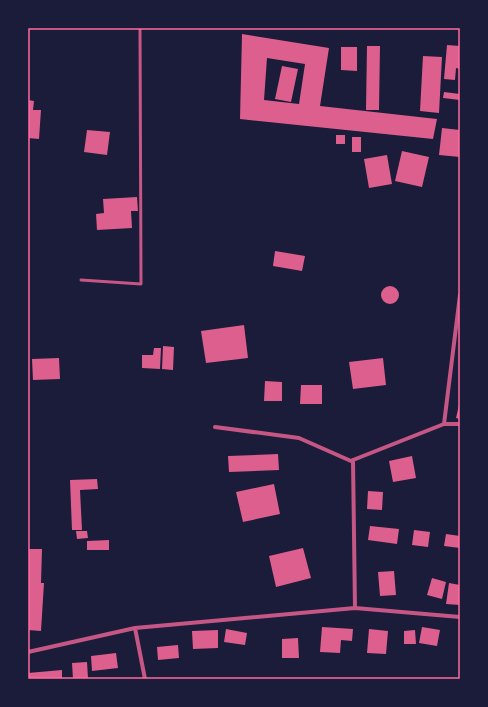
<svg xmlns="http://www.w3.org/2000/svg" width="488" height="707" font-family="'Source Serif 4',serif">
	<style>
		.building { fill: #dd5f8e; fill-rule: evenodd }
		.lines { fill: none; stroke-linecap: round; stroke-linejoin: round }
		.service { stroke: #c65784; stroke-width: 3 }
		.minor { stroke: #c65784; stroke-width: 4 }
		.neatline { fill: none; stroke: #ff6b9d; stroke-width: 1.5 }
	</style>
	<rect width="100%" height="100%" fill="#1b1b3a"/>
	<path class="building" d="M242 34 329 48 320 106 437 119 433 139 240 119ZM267 58 305 64 299 104 264 100Z
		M447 45 460 46V69L456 68 455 80 444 79Z
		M367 46H380L379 110H366Z
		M341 47H357V71L341 70Z
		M423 56 442 57 439 113 420 111Z
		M282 66 298 69 291 102 275 99Z
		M444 92 460 94V100L443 98Z
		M28 100 34 101 33 110H41L39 139 28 138Z
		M442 128 460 130V157L439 155Z
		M87 130 110 132 107 155 84 152Z
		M336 135H345V144H336Z
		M352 137H361V152H352Z
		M402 151 429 157 422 187 395 181Z
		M387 155 392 184 369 188 364 159Z
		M137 197 138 211H131L132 228 97 230 96 214 104 213 103 199Z
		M275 251 305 256 302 271 273 266Z
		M381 295a9 9 0 1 1 18 0a9 9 0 1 1-18 0Z
		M244 325 248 358 206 363 201 331Z
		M163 346 174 347 173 370 162 369Z
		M154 348H161L160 369 142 368V355H153Z
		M59 358 60 379 33 380 32 359Z
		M383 358 386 385 353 389 349 362Z
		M265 381 282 382V401H264Z
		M301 385H322V404H300Z
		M459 405H460V419L456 418Z
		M278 454 279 470 229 472 228 456Z
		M412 456 416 478 393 482 389 461Z
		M97 479 98 489 80 490 82 530H72L70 480Z
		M274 484 280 514 243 522 236 492Z
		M368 491 383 492 382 510 367 509Z
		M370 526 399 529 397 544 368 540Z
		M414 530 430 532 428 547 412 545Z
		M76 531H87L88 538 77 539Z
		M446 534 460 536V548L444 546Z
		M109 540V550H87V541Z
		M303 548 311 578 276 587 269 556Z
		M28 549H42L41 583H44L41 631 28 630Z
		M394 571 396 595 380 596 378 572Z
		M432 578 446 582 442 599 427 595Z
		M449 583 460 585V605L446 604Z
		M322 627 353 629 352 641 341 640 340 653 320 652Z
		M422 627 440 630 437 646 419 643Z
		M226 629 247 633 245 645 224 642Z
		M369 629 388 631 386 654 367 653Z
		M218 630V648L193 649 192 631Z
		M415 630 416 644H404V631Z
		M298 638 299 658H282V639Z
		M178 645 179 658 158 660 157 647Z
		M116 653 118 668 92 671 91 656Z
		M87 662 88 678 73 679 72 663Z
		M62 670V679H28V673Z"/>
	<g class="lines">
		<path class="service" d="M81 280 141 284 140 28"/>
		<path class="minor" d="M444 424 460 295
			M215 427 299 438 351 461 353 460
			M355 608 353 460 444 424H460
			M135 628 145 679
			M28 652 135 628 355 608 460 617"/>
	</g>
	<rect width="488" height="707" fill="none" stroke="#1b1b3a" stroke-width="58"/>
	<rect x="29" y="29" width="430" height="649" class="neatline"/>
</svg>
